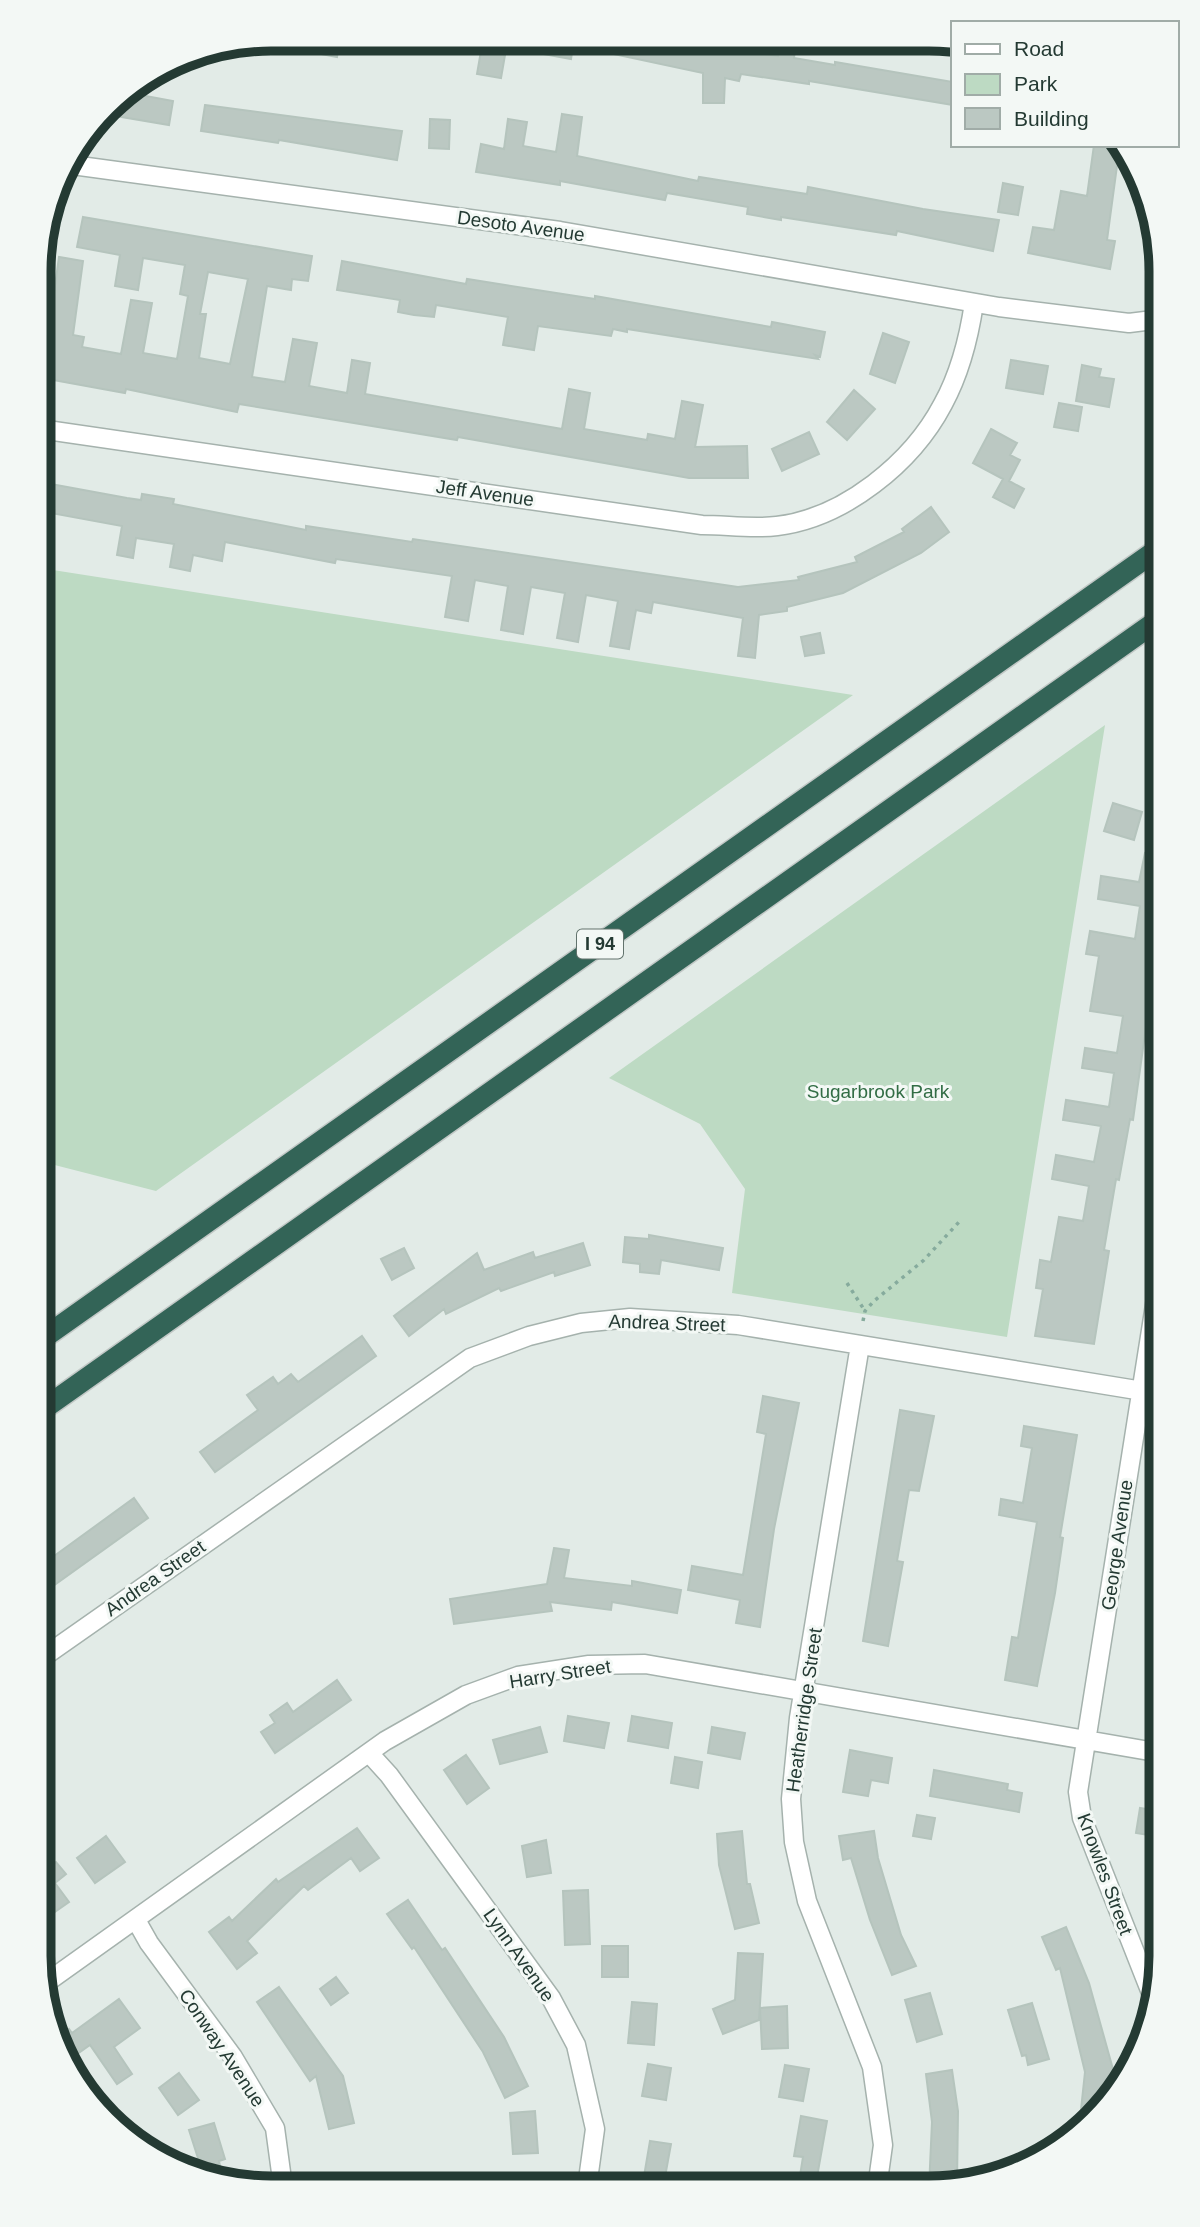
<svg xmlns="http://www.w3.org/2000/svg" width="1200" height="2227" font-family="Arial,sans-serif">
	<style>
		.green { fill: #bddac3 }
		.building { fill: #bbc8c2; stroke: #b5c4bd; stroke-width: 2; fill-rule: evenodd }
		.lines { fill: none; stroke-linecap: round; stroke-linejoin: round }
		.minor-casing { stroke: #a5b2ad; stroke-width: 21 }
		.motorway-casing { stroke: #c2c8c6; stroke-width: 24 }
		.path { stroke: #86ab9d; stroke-width: 3.5; stroke-dasharray: 3.5 5; stroke-linecap: butt }
		.minor { stroke: #fff; stroke-width: 18 }
		.motorway { stroke: #336457; stroke-width: 21 }
		.labels { text-anchor: middle; dominant-baseline: central; stroke-width: 6; stroke-linejoin: round; paint-order: stroke }
		.shield { fill: #f3f8f5; stroke: #62736d; stroke-width: 2 }
		.shield-label { font-size: 18px; font-weight: bold; fill: #243a33 }
		.street-label { font-size: 19px; fill: #243a33; stroke: #f3f8f5 }
		.park-label { font-size: 19px; fill: #326d45; stroke: #f3f8f5 }
		.rim { fill: none; stroke: #243a33; stroke-width: 9 }
	</style>
	<rect width="100%" height="100%" fill="#e2ebe7"/>
	<path class="green" d="M40 568 853 695 156 1191 39 1161Z
		M1105 725 1007 1337 732 1293 745 1189 700 1124 609 1078Z"/>
	<path class="building" d="M286 39H340L337 57 285 47Z
		M517 40H574L571 59 516 49Z
		M591 40 687 41 778 56 779 47 795 49 794 58 835 65V62L953 82V105L809 81V84L741 74 739 81 725 78 724 103H703V73L590 49Z
		M481 51 505 55 501 78 477 74Z
		M124 92 173 101 169 125 104 114Z
		M205 105 402 131 397 160 279 140 278 143 201 131Z
		M562 114 582 117 577 156 698 181 699 177 807 194 808 187 923 209 999 220 993 251 897 231 896 235 781 217V220L747 214 748 207 667 193 665 200 560 181V185L476 172 481 144 504 149 508 119 527 122 523 146 556 152Z
		M430 119 450 120 449 149 429 148Z
		M1094 145H1115L1119 151 1107 240 1115 241 1110 269 1028 253 1033 227 1054 230 1061 191 1087 196Z
		M1003 183 1023 187 1018 215 998 212Z
		M83 217 312 256 308 281 292 279 291 290 267 286 252 377 285 382 293 339 317 343 309 386 347 393 352 360 370 363 365 394 562 429 569 389 590 393 584 429 647 440 648 434 675 439 682 401 703 405 695 447 747 446 748 478H689L458 437 457 440 239 404 237 412 126 389 125 393 42 378 59 257 83 261 73 335 84 337 82 347 121 354 131 300 152 303 143 353 177 359 188 296 180 294 185 265 143 258 138 290 115 286 120 255 77 247ZM208 272 248 279 230 364 199 358 206 314H200Z
		M342 261 466 284 467 279 595 299V296L771 327 772 322 825 332 820 357 815 355 818 359 627 329V332L613 329 611 336 538 326 534 350 503 345 508 317 436 305 434 317 414 315 398 312 400 300 337 290Z
		M883 333 909 342 895 383 870 374Z
		M1011 360 1048 366 1043 394 1006 388Z
		M1082 365 1101 369 1099 377 1114 379 1109 407 1076 401Z
		M854 390 875 409 847 440 827 422Z
		M1059 403 1082 407 1078 431 1054 427Z
		M991 429 1017 443 1010 455 1020 460 1009 481 1024 489 1014 508 993 497 1003 479 973 463Z
		M809 432 819 454 782 471 772 449Z
		M40 482 127 498 141 500 142 494 174 499 173 504 306 530V526L412 542 413 539 738 587 799 580 798 577 857 562 855 557 904 532 902 529 931 507 949 532 921 553 843 593 787 607V611L759 615 755 658 738 656 743 618 653 602 651 613 636 610 629 649 610 646 618 601 586 595 578 642 557 638 565 593 531 587 523 634 501 630 508 586 475 580 468 621 445 617 452 576 336 559 335 563 225 542 222 561 193 555 190 571 170 567 174 544 136 538 133 558 117 555 122 526 40 511Z
		M820 633 824 653 805 656 801 637Z
		M1113 803 1142 812 1134 840 1104 831Z
		M1145 853 1161 856V891L1156 918 1161 919 1133 1120 1130 1119 1119 1180 1116 1179 1104 1250 1109 1251 1094 1344 1035 1336 1043 1289 1036 1288 1040 1260 1051 1262 1059 1217 1083 1221 1089 1186 1052 1179 1056 1155 1094 1162 1101 1126 1063 1120 1066 1100 1109 1107 1114 1073 1082 1068 1085 1048 1117 1053 1123 1016 1090 1011 1099 956 1086 954 1090 931 1135 939 1140 906 1098 899 1101 876 1139 882Z
		M649 1235 723 1248 719 1270 661 1260 659 1274 640 1272V1264L623 1262 625 1237 649 1239Z
		M583 1243 590 1265 555 1276 554 1272 501 1291 499 1288 446 1314 444 1309 409 1336 394 1316 477 1253 484 1270 533 1252 535 1258Z
		M404 1248 414 1268 392 1280 381 1259Z
		M362 1336 376 1356 215 1472 200 1452 258 1410 247 1395 273 1377 278 1384 291 1374 298 1382Z
		M763 1396 799 1403 774 1529 760 1627 736 1623 740 1600 688 1590 692 1566 743 1575 766 1434 757 1432Z
		M900 1410 934 1416 919 1491 909 1490 897 1561 903 1562 888 1646 863 1641Z
		M1024 1426 1077 1435 1060 1537 1063 1538 1055 1593 1037 1686 1005 1680 1012 1637 1018 1638 1037 1522 999 1515 1001 1499 1023 1503 1032 1448 1021 1446Z
		M134 1498 148 1518 39 1596V1567Z
		M554 1548 569 1550 564 1578 632 1586V1581L681 1590 677 1613 612 1602 611 1610 550 1602 552 1611 454 1624 450 1599 547 1584Z
		M337 1680 351 1700 275 1753 261 1732 275 1723 270 1715 287 1703 293 1712Z
		M568 1716 609 1723 604 1748 564 1741Z
		M632 1716 672 1723 668 1748 628 1741Z
		M540 1727 547 1752 500 1764 493 1740Z
		M712 1727 745 1733 740 1759 708 1753Z
		M850 1750 892 1758 888 1783 871 1780 868 1796 843 1792Z
		M466 1755 489 1788 467 1804 444 1770Z
		M675 1757 702 1762 698 1788 671 1783Z
		M934 1770 1008 1784 1007 1790 1022 1793 1019 1812 930 1796Z
		M1140 1808 1161 1811V1837L1136 1833Z
		M917 1815 935 1818 931 1839 913 1836Z
		M357 1828 379 1858 360 1871 351 1858 308 1890 304 1886 247 1941 257 1953 237 1969 209 1932 229 1917 232 1921 276 1879 278 1882Z
		M742 1831 747 1884H750L759 1923 735 1929 719 1865 717 1834Z
		M874 1831 878 1858 901 1935 916 1966 892 1975 870 1920 851 1858 843 1860 839 1836Z
		M106 1836 125 1862 95 1883 77 1858Z
		M546 1840 551 1873 527 1877 522 1846Z
		M39 1862 45 1870 56 1862 66 1874 55 1883 69 1902 39 1923Z
		M588 1890 590 1944 565 1945 563 1891Z
		M408 1900 442 1950 445 1948 504 2037 528 2086 505 2098 483 2052 414 1947 412 1949 387 1914Z
		M1066 1927 1089 1983 1116 2080 1114 2097 1091 2120 1080 2119 1085 2072 1060 1968 1056 1970 1042 1937Z
		M602 1946H628V1977H602Z
		M738 1953 763 1954 759 2020 723 2034 713 2009 735 2000Z
		M336 1977 348 1993 331 2005 320 1989Z
		M279 1987 343 2076 354 2123 329 2129 316 2076 310 2081 257 2002Z
		M930 1993 942 2034 917 2042 905 2000Z
		M119 1999 140 2028 114 2047 132 2074 117 2084 90 2045 70 2059 56 2039 69 2029 72 2033Z
		M632 2002 657 2004 654 2045 628 2043Z
		M1032 2003 1049 2059 1028 2065 1026 2055 1022 2056 1008 2010Z
		M787 2006 788 2048 762 2049 760 2008Z
		M648 2064 671 2068 666 2100 642 2096Z
		M785 2065 809 2069 803 2101 779 2097Z
		M952 2070 958 2111 957 2184 929 2188 932 2122 926 2074Z
		M179 2073 199 2100 178 2115 159 2088Z
		M535 2111 538 2153 513 2154 510 2113Z
		M801 2116 827 2121 815 2188H798L803 2157 794 2156Z
		M214 2123 225 2159 219 2161 223 2182 204 2177 189 2130Z
		M650 2141 671 2144 663 2188H642Z"/>
	<g class="lines">
		<defs>
			<path id="minor" d="M65 164 560 231 999 307 1129 323 1161 319
				M40 429 702 525C726 525 753 529 777 526 844 518 912 463 943 404 960 373 969 337 974 303
				M860 1345 799 1718 791 1799 794 1842 807 1901 872 2067 883 2145 877 2188
				M39 1660 470 1358 529 1336 581 1323 630 1318 738 1325 1161 1394
				M369 1753 389 1775 551 1998 576 2045 595 2129 587 2187
				M136 1920 149 1943 233 2057 275 2128 283 2187
				M43 1985 385 1741 466 1695 518 1676 589 1665 645 1664 1161 1753
				M1155 2003 1082 1818 1078 1792 1161 1267"/>
			<path id="motorway" d="M39 1341 1161 547
				M39 1412 1161 618"/>
		</defs>
		<use href="#minor" class="minor-casing"/>
		<use href="#motorway" class="motorway-casing"/>
		<path class="path" d="M847 1283 865 1311
			M863 1321 865 1311 874 1301 924 1260 959 1222"/>
		<use href="#minor" class="minor"/>
		<use href="#motorway" class="motorway"/>
	</g>
	<g class="labels">
		<rect class="shield" x="577" y="929.5" width="46" height="29" rx="5"/>
		<g class="shield-label">
			<text x="600" y="944">I 94</text>
		</g>
		<g class="street-label">
			<text transform="translate(521 226) rotate(8)">Desoto Avenue</text>
			<text transform="translate(485 493) rotate(8)">Jeff Avenue</text>
			<text transform="translate(667 1323) rotate(2)">Andrea Street</text>
			<text transform="translate(1117 1545) rotate(-82)">George Avenue</text>
			<text transform="translate(155 1578) rotate(-35)">Andrea Street</text>
			<text transform="translate(560 1674) rotate(-9)">Harry Street</text>
			<text transform="translate(804 1710) rotate(-82)">Heatherridge Street</text>
			<text transform="translate(1105 1874) rotate(70)">Knowles Street</text>
			<text transform="translate(519 1955) rotate(55)">Lynn Avenue</text>
			<text transform="translate(222 2048) rotate(56)">Conway Avenue</text>
		</g>
		<g class="park-label">
			<text x="878" y="1091">Sugarbrook Park</text>
		</g>
	</g>
	<path d="M0 0H1200V2227H0ZM271 51H929A220 220 0 0 1 1149 271V1956A220 220 0 0 1 929 2176H271A220 220 0 0 1 51 1956V271A220 220 0 0 1 271 51Z" fill="#f3f8f5" fill-rule="evenodd"/>
	<path class="rim" d="M271 51H929A220 220 0 0 1 1149 271V1956A220 220 0 0 1 929 2176H271A220 220 0 0 1 51 1956V271A220 220 0 0 1 271 51Z"/>
	<rect x="951" y="21" width="228" height="126" fill="#f3f8f5" stroke="#a0aca7" stroke-width="2"/>
	<rect x="965" y="44" width="35" height="10" fill="#ffffff" stroke="#a0aca7" stroke-width="2"/>
	<text x="1014" y="56" font-size="21" fill="#243a33">Road</text>
	<rect x="965" y="74" width="35" height="21" fill="#bddac3" stroke="#a0aca7" stroke-width="2"/>
	<text x="1014" y="91" font-size="21" fill="#243a33">Park</text>
	<rect x="965" y="108" width="35" height="21" fill="#bbc8c2" stroke="#a0aca7" stroke-width="2"/>
	<text x="1014" y="126" font-size="21" fill="#243a33">Building</text>
</svg>
